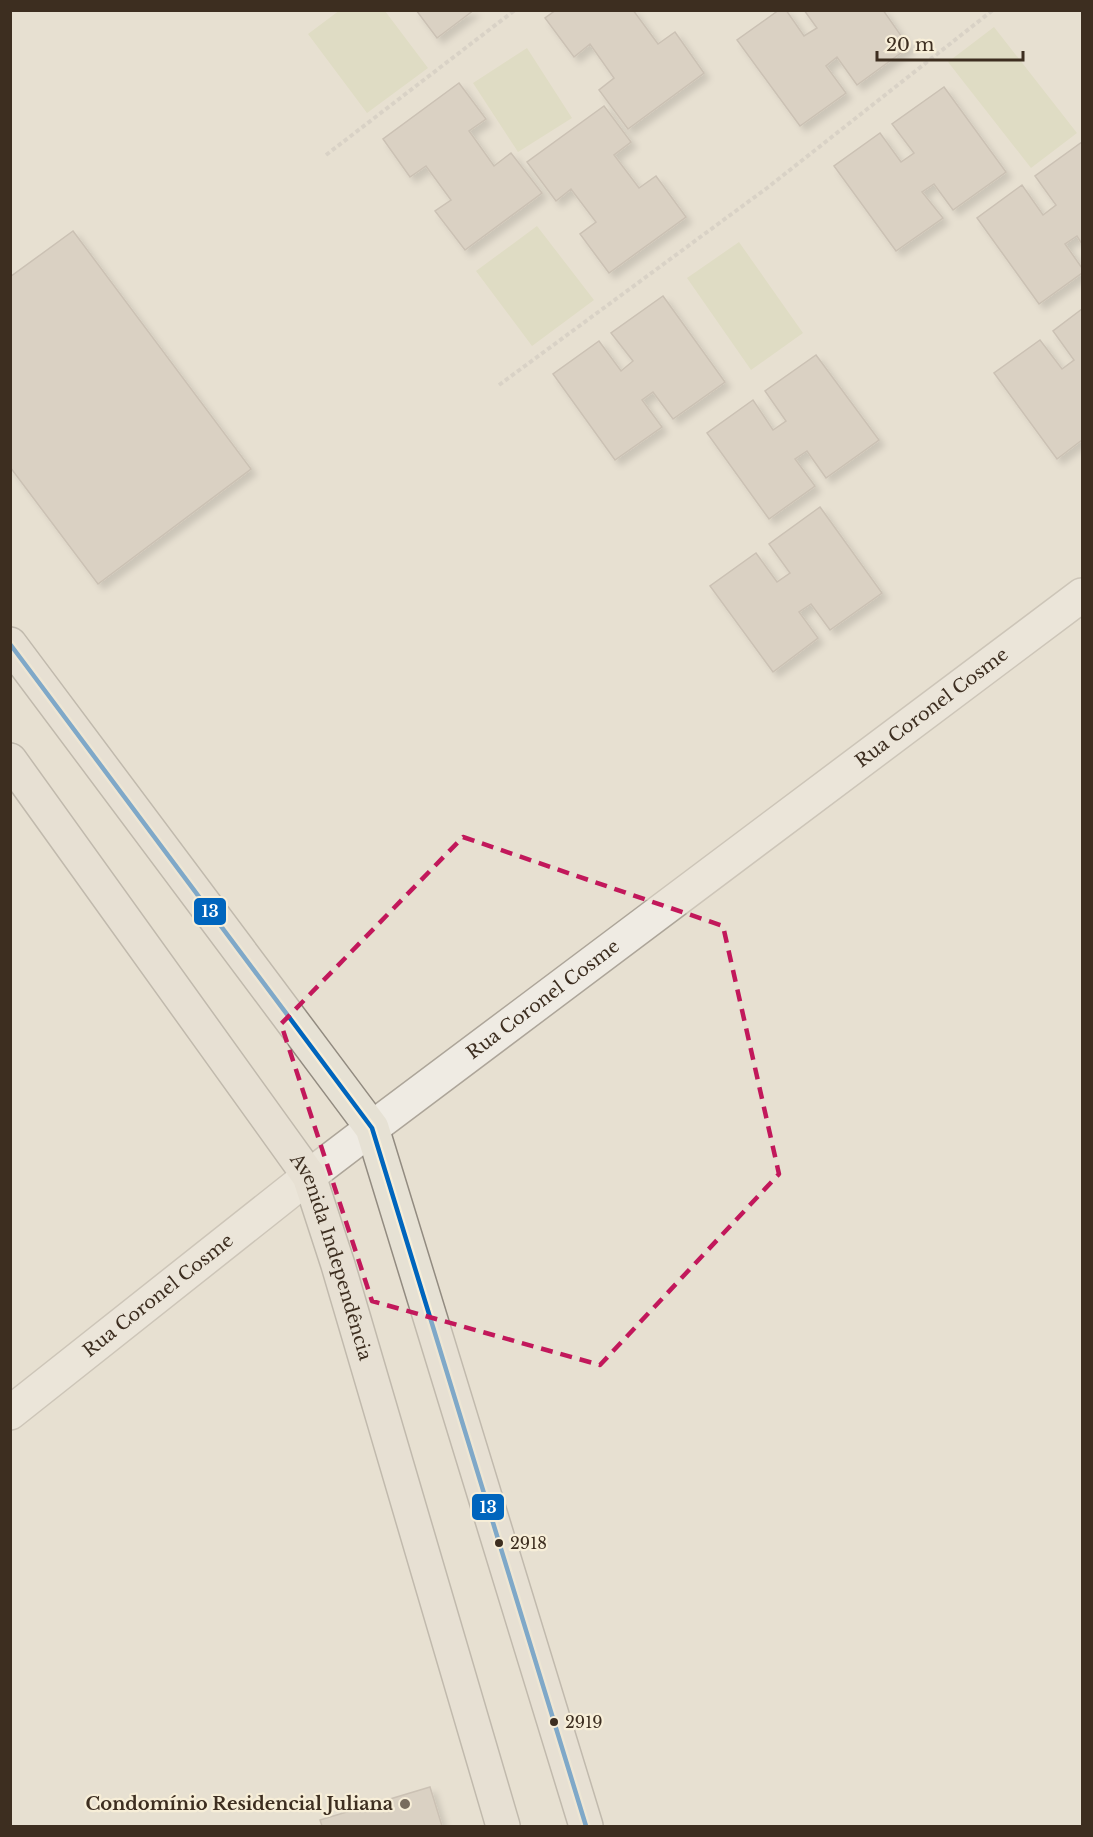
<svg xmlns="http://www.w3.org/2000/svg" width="1093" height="1837" font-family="'Libre Baskerville',serif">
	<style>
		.green { fill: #d6d7b3 }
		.building { fill: #cbbfb2; stroke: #a89c90; stroke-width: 1.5; filter: url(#shadow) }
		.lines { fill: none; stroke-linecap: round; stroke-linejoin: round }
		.minor-casing { stroke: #ada599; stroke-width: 36 }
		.tertiary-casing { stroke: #ada599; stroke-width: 36 }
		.primary-casing { stroke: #928b80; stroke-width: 36 }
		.path { stroke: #c8c2b9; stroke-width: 4; stroke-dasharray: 4.5 3; stroke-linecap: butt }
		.minor { stroke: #efebe3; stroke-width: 33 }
		.tertiary { stroke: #efebe3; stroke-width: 33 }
		.primary { stroke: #e6e1d4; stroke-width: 33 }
		.bus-1-casing { stroke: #f7eed8; stroke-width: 9 }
		.bus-1 { stroke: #0065bd; stroke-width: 4.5 }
		.marked { fill: none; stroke: #c2185b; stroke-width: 4.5; stroke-dasharray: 12 8; stroke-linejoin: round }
		.bus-dot { fill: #3d2e20; stroke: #f7eed8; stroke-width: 2 }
		.poi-dot { fill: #786c5e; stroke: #f7eed8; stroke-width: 2 }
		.labels { text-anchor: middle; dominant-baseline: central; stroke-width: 4.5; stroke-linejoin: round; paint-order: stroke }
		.bus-label { font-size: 16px; fill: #3d2e20; stroke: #f7eed8; text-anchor: start }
		.street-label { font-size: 18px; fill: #3d2e20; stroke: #f7eed8 }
		.poi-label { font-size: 18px; font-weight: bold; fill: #3d2e20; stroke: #f7eed8; text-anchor: end }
		.line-badge { stroke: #f7eed8; stroke-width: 2 }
		.badge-label { font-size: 16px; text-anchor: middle; font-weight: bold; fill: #fff }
	</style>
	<defs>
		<filter id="shadow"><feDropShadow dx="5.5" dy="5.5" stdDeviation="3" flood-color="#0004"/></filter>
	</defs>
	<rect width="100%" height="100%" fill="#e7e0d1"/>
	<path class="green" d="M340 10 385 11 428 68 367 113 308 34Z
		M994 27 1077 133 1031 168 948 62Z
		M527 48 572 118 518 152 473 83Z
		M537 226 594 300 532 346 476 271Z
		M739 242 803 333 751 370 687 278Z"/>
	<path class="building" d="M416 10H474L437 38Z
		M556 10H633L658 44 675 32 704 73 628 129 599 90 614 78 590 44 574 57 545 18Z
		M779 10H786L804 36 817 28 804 10H883L909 47 857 85 837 57 826 66 846 93 800 126 737 40Z
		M459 83 486 119 469 131 494 166 511 153 542 193 465 250 435 211 451 200 426 166 410 177 383 139Z
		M944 87 1006 172 953 210 934 184 922 192 943 218 896 251 834 166 880 133 901 162 914 153 892 124Z
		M604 106 631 142 614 155 639 188 656 176 686 217 609 273 580 234 596 222 571 189 556 201 527 162Z
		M1082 142V244L1077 236 1065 244 1082 268V273L1039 304 977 218 1022 185 1043 215 1056 205 1035 176Z
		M73 231 251 469 98 584 10 467V277Z
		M663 296 725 382 673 419 653 392 642 400 662 427 615 460 553 374 599 341 621 371 633 361 611 333Z
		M1082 309V440L1057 459 994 373 1040 340 1062 369 1074 360 1053 331Z
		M816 355 879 440 826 478 807 451 795 459 815 486 769 519 707 433 753 400 773 430 786 421 765 391Z
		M820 507 882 593 830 630 811 604 799 612 818 638 773 672 710 586 756 553 777 582 790 573 769 544Z
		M430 1787 442 1826H322L320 1820Z"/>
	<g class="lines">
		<defs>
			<path id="minor" d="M309 1176 372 1128"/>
			<g id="tertiary">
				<path id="s1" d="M372 1128 1082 595"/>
				<path id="s2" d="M10 1413 309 1176"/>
			</g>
			<g id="primary">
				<path d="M10 644 372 1128 586 1826"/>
				<path id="s3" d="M10 760 309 1176 338 1265 503 1826"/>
			</g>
		</defs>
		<use href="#minor" class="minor-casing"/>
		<use href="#tertiary" class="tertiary-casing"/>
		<use href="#primary" class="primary-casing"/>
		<path class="path" d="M326 155 515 10
			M499 385 767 188 993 10"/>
		<use href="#minor" class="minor"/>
		<use href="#tertiary" class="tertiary"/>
		<use href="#primary" class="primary"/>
		<defs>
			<path id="bus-1" d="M10 644 372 1128 586 1826"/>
		</defs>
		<use href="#bus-1" class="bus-1-casing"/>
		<use href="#bus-1" class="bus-1"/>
	</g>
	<path d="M0 0H1093V1837H0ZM463 837 723 926 779 1174 600 1365 372 1301 281 1024Z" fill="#e7e0d1" fill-opacity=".55" fill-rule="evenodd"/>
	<path class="marked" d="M463 837 723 926 779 1174 600 1365 372 1301 281 1024Z"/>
	<g class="bus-dot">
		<circle cx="499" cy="1543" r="5"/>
		<circle cx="554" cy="1722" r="5"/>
	</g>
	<circle class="poi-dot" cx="405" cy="1804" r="6"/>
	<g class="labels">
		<g class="bus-label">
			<text x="510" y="1543">2918</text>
			<text x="565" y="1722">2919</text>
		</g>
		<g class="street-label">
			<text stroke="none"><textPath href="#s1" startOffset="700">Rua Coronel Cosme</textPath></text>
			<text stroke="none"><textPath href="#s1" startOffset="214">Rua Coronel Cosme</textPath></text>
			<text stroke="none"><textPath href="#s3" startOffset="596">Avenida Independência</textPath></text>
			<text stroke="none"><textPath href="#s2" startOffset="189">Rua Coronel Cosme</textPath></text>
		</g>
		<g class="poi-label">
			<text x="393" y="1804">Condomínio Residencial Juliana</text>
		</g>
	</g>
	<g class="line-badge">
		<rect x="193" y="897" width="34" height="29" rx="6" fill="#0065bd"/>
		<rect x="471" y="1493" width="34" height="28" rx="6" fill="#0065bd"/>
	</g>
	<g class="badge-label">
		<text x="210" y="917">13</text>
		<text x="488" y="1513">13</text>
	</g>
	<rect width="1093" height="1837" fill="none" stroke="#3d2e20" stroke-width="24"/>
	<path d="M877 51v9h146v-9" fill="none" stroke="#3d2e20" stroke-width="3"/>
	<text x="886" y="51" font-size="18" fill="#3d2e20" stroke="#f7eed8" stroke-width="4.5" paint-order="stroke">20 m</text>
</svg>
